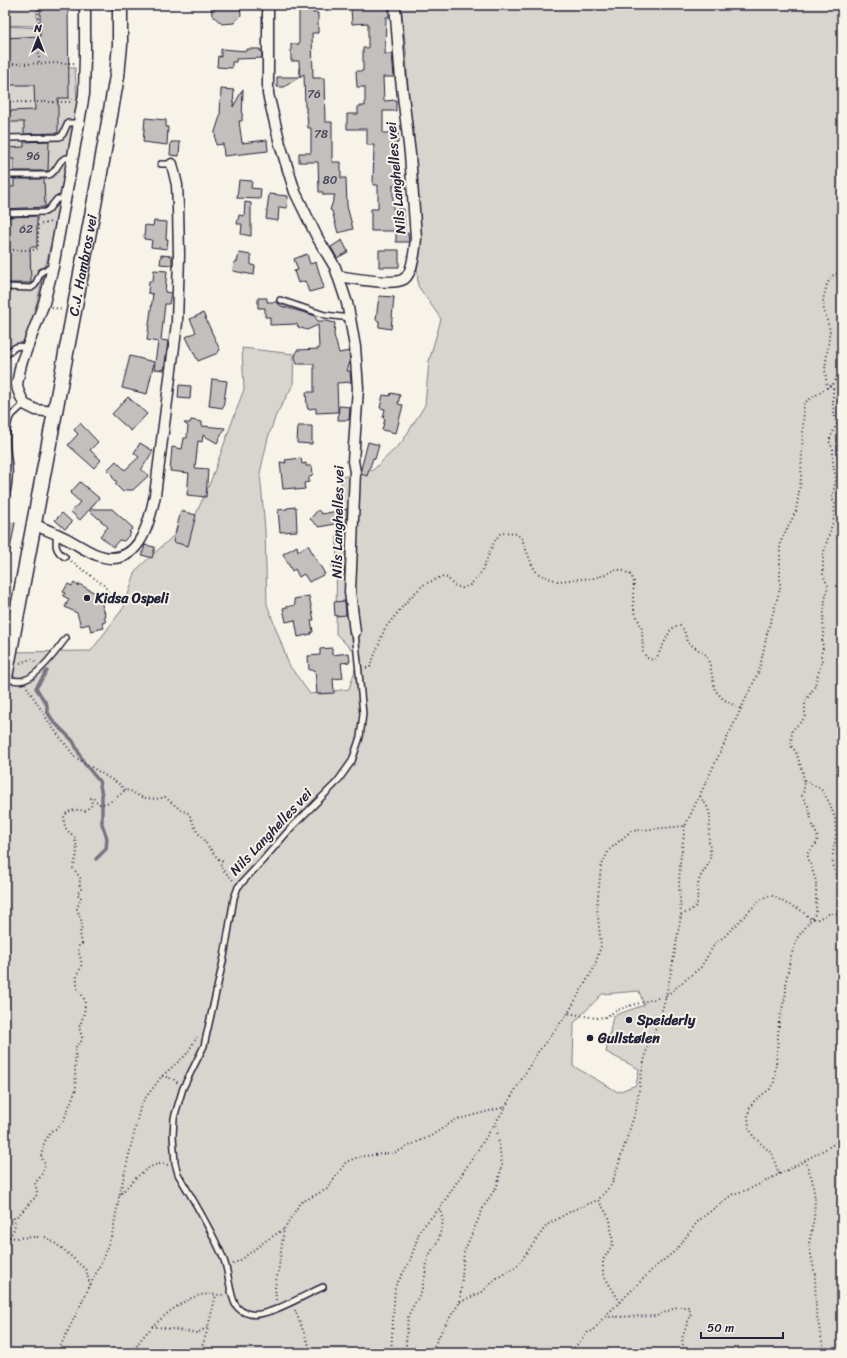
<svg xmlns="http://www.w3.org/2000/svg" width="847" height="1358" font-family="Sriracha,sans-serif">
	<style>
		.green { fill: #d8d5cf; stroke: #7d7c85; fill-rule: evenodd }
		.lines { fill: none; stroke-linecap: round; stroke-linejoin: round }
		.stream { stroke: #76747f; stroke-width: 3.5 }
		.building { fill: #c2bfbd; stroke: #22223b }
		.service-casing { stroke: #22223b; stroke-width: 8 }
		.minor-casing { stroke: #22223b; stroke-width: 13 }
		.secondary-casing { stroke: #22223b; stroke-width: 17 }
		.path { stroke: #22223b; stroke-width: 2; stroke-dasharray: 1 3; stroke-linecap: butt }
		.service { stroke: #f7f3e8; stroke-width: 5 }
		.minor { stroke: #f7f3e8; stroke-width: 10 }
		.secondary { stroke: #f7f3e8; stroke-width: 14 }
		.poi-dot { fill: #22223b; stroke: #f7f3e8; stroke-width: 1.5 }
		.labels { text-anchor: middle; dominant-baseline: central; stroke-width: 4; stroke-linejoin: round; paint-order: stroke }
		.number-label { font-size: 12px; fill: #4a495c }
		.street-label { font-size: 14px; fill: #22223b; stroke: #f7f3e8 }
		.poi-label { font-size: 14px; font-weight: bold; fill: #22223b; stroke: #f7f3e8; text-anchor: start }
	</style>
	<rect width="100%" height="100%" fill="#f7f3e8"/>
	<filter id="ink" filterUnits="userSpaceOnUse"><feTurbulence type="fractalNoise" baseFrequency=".025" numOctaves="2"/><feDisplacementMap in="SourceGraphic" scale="8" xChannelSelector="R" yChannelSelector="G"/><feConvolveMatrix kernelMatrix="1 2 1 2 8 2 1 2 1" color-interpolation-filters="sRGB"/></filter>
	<g filter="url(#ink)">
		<path class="green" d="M5 5H37V26L5 25Z
			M401 5H842V1353H5V652L91 651 124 607 136 570 195 516 210 483 244 389 242 348 294 354 293 385 276 415 268 438 260 473 265 529 267 604 289 665 310 694 349 689 359 657 336 634 337 507 342 477 373 470 402 442 425 405 429 361 441 319 418 286 406 50ZM639 991 644 1005 613 1016 606 1052 639 1069 636 1085 618 1092 573 1066 574 1023 602 994Z
			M5 26 38 28 39 67 75 68 77 102 66 165 54 231 29 335 19 349 5 361Z"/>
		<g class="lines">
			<path class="stream" d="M47 671 36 688 47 705V711L53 721 73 741 84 763 99 781 102 795V824L107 838 106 849 96 859"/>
		</g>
		<path class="building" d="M40 5H68L69 98H58V133L24 134V122H8V111L35 110 34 85H5V38L40 36Z
			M211 5H240L241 15 234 23 222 24 212 15Z
			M367 5H389V17H386L385 54H392L394 77H383L384 101 396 100V111H383V133H398V143H396V173H402V185H393V209H404L405 233H408L409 242H396V231H371V209H378V185H373L374 145H367V129H347V114H358V106H365V87H357L356 71H363V48H368V23L352 24 351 7 367 6Z
			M300 7H313V13H318V33H312L313 78H324L325 122H332V162H341V178H346L347 206 353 229 338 233 332 211 330 210 335 195H323V192H319L318 162H299V153H311V128H308L307 113H306V107H305L304 74 284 87H277V77H300L299 61H291V44H299V8Z
			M221 49 247 51V49H260V51H262V58L236 59V62H232V68L217 67 218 56 221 57Z
			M221 89 234 90 233 107 243 89 242 121H239L242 143 267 140 268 151 224 156 223 144 216 145 215 132 220 116Z
			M145 118 166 120V127H168L167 145 143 142Z
			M49 141 48 171H14V159H5V148L24 147V142Z
			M171 142H180L179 156 170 155Z
			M14 179H44L45 207 5 209V187H14Z
			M239 180 252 181 251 188 261 189 260 199 237 198Z
			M269 194 288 196 287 208 279 207 278 221 266 219Z
			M245 202 251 203V236L241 234 242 224H237L239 215 244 216Z
			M37 216V247H30L31 283H5V217Z
			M154 221 167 222 166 239H168L167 249 151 247 152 240 144 239 145 225 153 226Z
			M342 240 348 252 337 258 331 247Z
			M379 250H399V267H379Z
			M239 253 251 255V265L255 266 254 275 233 271 234 262H237Z
			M307 254 310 264 316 262 324 288 309 292 305 281 298 283 294 271 298 270 294 259Z
			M161 255 172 256V265L160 264Z
			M154 270 167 271 165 292 171 293 169 304H165L161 340 168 341 164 370 154 369 158 342 147 340 153 294 148 293 149 281H153Z
			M379 296 394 297 391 329 379 327V321L376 320Z
			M258 298H267V302H276L281 306 313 315 318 321H327L335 323 334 335 339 353 349 351 350 362 347 371H350L351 382 337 383 338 412 316 413V408L308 409 307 406 306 392H314V364H297L295 357 297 350 319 349 318 325 307 330 298 327 297 324 270 325V317H265V308H258Z
			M203 313 220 350 218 352V353L198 361 186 337 196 332 190 319Z
			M130 356 154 362 147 394 122 388Z
			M212 379 227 381 223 408 209 406Z
			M179 385 191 386 190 399 178 398Z
			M391 393 400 395 398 404 403 405 396 433 382 430 385 419 383 418 385 409 380 408 383 395 390 396Z
			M128 397 147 414 131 431 112 414Z
			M339 406 350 407 349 420H338Z
			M191 420 202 422V426L225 428 217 443 203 435 202 442 198 441 195 468 208 469 206 497 187 495 189 473 170 471 172 447 182 449 184 438H187L188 426 184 423H190Z
			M80 423 98 442 90 450 101 460 94 468 68 445 78 434 74 430Z
			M298 426H312V444L297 443Z
			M368 442 379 445 375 459 373 458 367 476 361 474V469Z
			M140 443 153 451 141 470 149 475 133 490H125L123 492 115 484 117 482 112 477 113 476 107 470 116 461 125 470 139 457 134 453Z
			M301 458 302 464 306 463V466H312L313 474 309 478V482L304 483 305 489 295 490V488L283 489 280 462 286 463 285 460Z
			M80 482 99 498 90 509H112L133 528 129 532 131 533 124 541 119 540 113 547 100 536 108 527 89 510 80 520 71 512 80 502 70 493Z
			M296 507 297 531 280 532 278 510 287 509V508Z
			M347 509V518H345L346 522 319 527 310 519 318 510 322 514Z
			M181 511 196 515 188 546 173 542Z
			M62 513 72 522 65 529 55 520Z
			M5 521 15 523 9 555 5 554Z
			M145 545 155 547 152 558 142 555Z
			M308 545 325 574 309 582 304 574 299 577 295 569 292 571 283 554 297 546 298 551Z
			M342 562 344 569V574L336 578 331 566Z
			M74 583 78 586 79 584 99 595 106 617H104L106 622 102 623 104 628 91 631 89 624 81 626 77 613 65 607 69 599 63 596 65 593 63 592 68 584 72 586Z
			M309 596 314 620H311L313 632H311V634L298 637 295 620 286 622 283 608 295 605 294 599Z
			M345 601 346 615 335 616 334 602Z
			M332 648V655L349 653 350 662 341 663 343 678 333 679 334 693 317 694 315 670H309L308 656 320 655V649Z"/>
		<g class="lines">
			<defs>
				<path id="service" d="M5 138 60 137 63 134 68 123H79
					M161 164H172
					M5 175H49C61 169 56 156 73 158
					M5 213 45 212 48 210 57 199H65
					M5 287 31 288 35 285 41 272 47 269 53 267
					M280 300 325 315 350 318
					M5 356C13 349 16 343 27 348
					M5 417H10L24 404
					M5 501C8 490 10 478 9 467 7 449 4 434 10 417
					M57 534C55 545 55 551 65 557
					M6 679C12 680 18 682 24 680 37 677 58 649 66 638
					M323 1287C306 1294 267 1318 250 1314 244 1313 238 1309 235 1304 229 1291 229 1274 224 1260 212 1230 194 1202 178 1174L175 1163 173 1136 174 1118 183 1088 204 1046 224 957 234 898 238 887 263 860 290 829 337 782 352 761 360 737 363 714 355 632"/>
				<path id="minor" d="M268 5V94L280 144 295 192 317 237 335 267 347 303 350 318 355 347 358 388 353 461 355 472 350 592 355 632
					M338 276C351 278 394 286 404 279 413 273 415 248 416 238L410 154 401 79 395 5
					M54 412 36 410 24 404 18 390 17 384 21 364 44 303 53 267 79 123 84 94 85 55V5
					M33 524C44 529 56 533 67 539 77 544 86 551 97 555 138 570 149 525 155 495L177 323 179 255 178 207 177 185 172 164"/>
				<g id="secondary">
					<path id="s1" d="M5 677 100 173 117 76 120 45V5"/>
				</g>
			</defs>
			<use href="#service" class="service-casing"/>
			<use href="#minor" class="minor-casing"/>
			<use href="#secondary" class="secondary-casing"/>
			<path class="path" d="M38 5 39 63
				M5 10 18 5
				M5 64 76 63
				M5 102H70L72 99
				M5 250H36L38 248V225L51 222
				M52 307 62 310
				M833 384V406L836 423
				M827 388 825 369 830 330 824 311 823 300 827 284 832 276 842 271
				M71 561 105 586 108 592V602
				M20 663 31 659 37 662
				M366 668 370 667 385 628 408 600 423 585 441 577 448 578 453 585 462 588 470 585 477 578 482 571 494 542 500 534 509 532 517 534 522 539 532 565 537 573 548 578 558 581 594 578 607 574 616 569 624 571 631 575 634 582 633 598 634 610 642 629 643 652 647 658 653 660 657 657 670 631 675 626H680L684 630 687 642 706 655 710 665 715 690 723 699 741 709
				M27 687 50 724 75 757 119 784 125 790
				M804 780 821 789 829 802 835 818 836 836 832 859 835 873 842 888
				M685 826 680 863 679 884 681 915 673 962 666 996 628 1006 618 1010 605 1017 595 1018 568 1013 594 968 601 946 597 907 601 867 609 850 631 831 685 826 759 671 767 634 780 589V543L796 511 801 479 804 403 833 384 842 370
				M681 915C707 904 693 901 699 881 701 873 707 868 709 862 712 854 709 847 709 840 708 831 712 821 709 812 708 806 703 801 700 796
				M162 1076 173 1079 178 1083
				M805 1160 812 1179 815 1199 814 1218 809 1244 815 1275 816 1312 823 1346V1353
				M779 1174 772 1154 753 1136 749 1128 748 1116 750 1107 755 1100 770 1089 774 1082 777 1052 779 1021 786 993V981L791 956 798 937 816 913V881L807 854 816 844 818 838 812 823 808 806 802 796 804 790 803 773 796 752 791 746 792 730 802 721 805 716V702L814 688 822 661 821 655 823 648 822 641 824 632 823 623 825 600 828 586 823 575V555L834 518 835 504 832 499 836 479 833 464V449L829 441 842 412V408
				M119 1196C128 1186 145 1166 159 1164 162 1163 165 1164 168 1165
				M5 1237 19 1238 33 1237H46L63 1249 86 1270 90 1285
				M9 1237C14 1231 16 1226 14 1218 23 1213 27 1204 36 1197L37 1191 35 1183 41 1176 45 1164 41 1157 44 1143 51 1131 58 1128 65 1117 76 1089 75 1070 76 1046 81 1042 82 1037 79 1027C82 1022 87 1006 84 999 82 993 78 994 77 986 77 981 76 977 78 973 78 973 81 968 81 967 83 959 77 954 79 946L82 944 80 933 82 926 81 919 77 909 81 897 77 894 81 889 79 883 81 879 73 868C78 854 78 849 74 836 65 830 64 826 64 816 70 809 75 809 85 811L92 805 91 798 92 797 99 804C110 804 118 797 125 790 133 791 131 792 137 795 145 799 157 800 165 797L182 811 187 812 190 816 196 830 218 859 222 861 220 867 234 881
				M233 1264 242 1259 264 1242 284 1229
				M276 1300 275 1286 279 1267 284 1229 300 1203 327 1189 346 1162 358 1157 397 1152 417 1142 431 1136 455 1120 505 1107 538 1052 568 1013
				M460 1302 482 1292 497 1278 517 1266 547 1225 573 1210 598 1200
				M620 1302 654 1268 676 1250 699 1220 733 1194 750 1189 799 1164 834 1144 842 1137
				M295 1310 312 1353
				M152 1326 197 1333 208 1327 216 1295
				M57 1353 102 1261 113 1231 119 1197 141 1104 162 1076 186 1055 197 1037
				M133 1353C140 1334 177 1302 197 1296 205 1293 217 1295 225 1295
				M200 1353 208 1328
				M391 1353 395 1287 410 1261 420 1230 440 1208 505 1108
				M408 1353 406 1345 408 1316 421 1292 425 1276 428 1257 438 1241 443 1222 440 1209
				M431 1353 443 1328 460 1302 464 1252 484 1206 497 1186 502 1165 496 1123
				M568 1353 580 1342 588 1332 593 1331 604 1317
				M684 1353 682 1338 691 1313 688 1307H677L657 1316 604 1317 620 1302 603 1274V1260L613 1244 610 1219 598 1200 612 1184 636 1110 641 1076 647 1048 659 1021 666 996 701 967 716 942 724 937 760 900 771 895 787 904 799 909 811 919H818L829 914 842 913"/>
			<use href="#service" class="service"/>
			<use href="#minor" class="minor"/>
			<use href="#secondary" class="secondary"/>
		</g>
	</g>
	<g class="poi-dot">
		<circle cx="87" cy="598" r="4"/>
		<circle cx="629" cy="1020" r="4"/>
		<circle cx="590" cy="1038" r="4"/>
	</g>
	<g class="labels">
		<g class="number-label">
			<text x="314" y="94">76</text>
			<text x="321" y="134">78</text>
			<text x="33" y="156">96</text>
			<text x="330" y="180">80</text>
			<text x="26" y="229">62</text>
		</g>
		<g class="street-label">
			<text transform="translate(396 178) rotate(-95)">Nils Langhelles vei</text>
			<text stroke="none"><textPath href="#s1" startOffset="419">C.J. Hambros vei</textPath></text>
			<text transform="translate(338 522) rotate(-89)">Nils Langhelles vei</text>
			<text transform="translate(271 832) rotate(-47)">Nils Langhelles vei</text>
		</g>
		<g class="poi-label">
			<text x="95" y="598">Kidsa Ospeli</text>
			<text x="637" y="1020">Speiderly</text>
			<text x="598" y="1038">Gullstølen</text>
		</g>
	</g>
	<rect width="847" height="1358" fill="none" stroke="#f7f3e8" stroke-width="20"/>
	<rect x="10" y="10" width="827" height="1338" fill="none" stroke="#22223b" stroke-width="1.5" filter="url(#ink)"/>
	<g transform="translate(38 38)" stroke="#f7f3e8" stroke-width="3" paint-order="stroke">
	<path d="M0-3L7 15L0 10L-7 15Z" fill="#22223b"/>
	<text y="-6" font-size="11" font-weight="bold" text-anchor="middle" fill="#22223b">N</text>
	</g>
	<path d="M701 1332v6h82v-6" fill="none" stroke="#22223b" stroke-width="2"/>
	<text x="707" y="1332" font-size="12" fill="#22223b" stroke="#f7f3e8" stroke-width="3" paint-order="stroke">50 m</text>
</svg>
